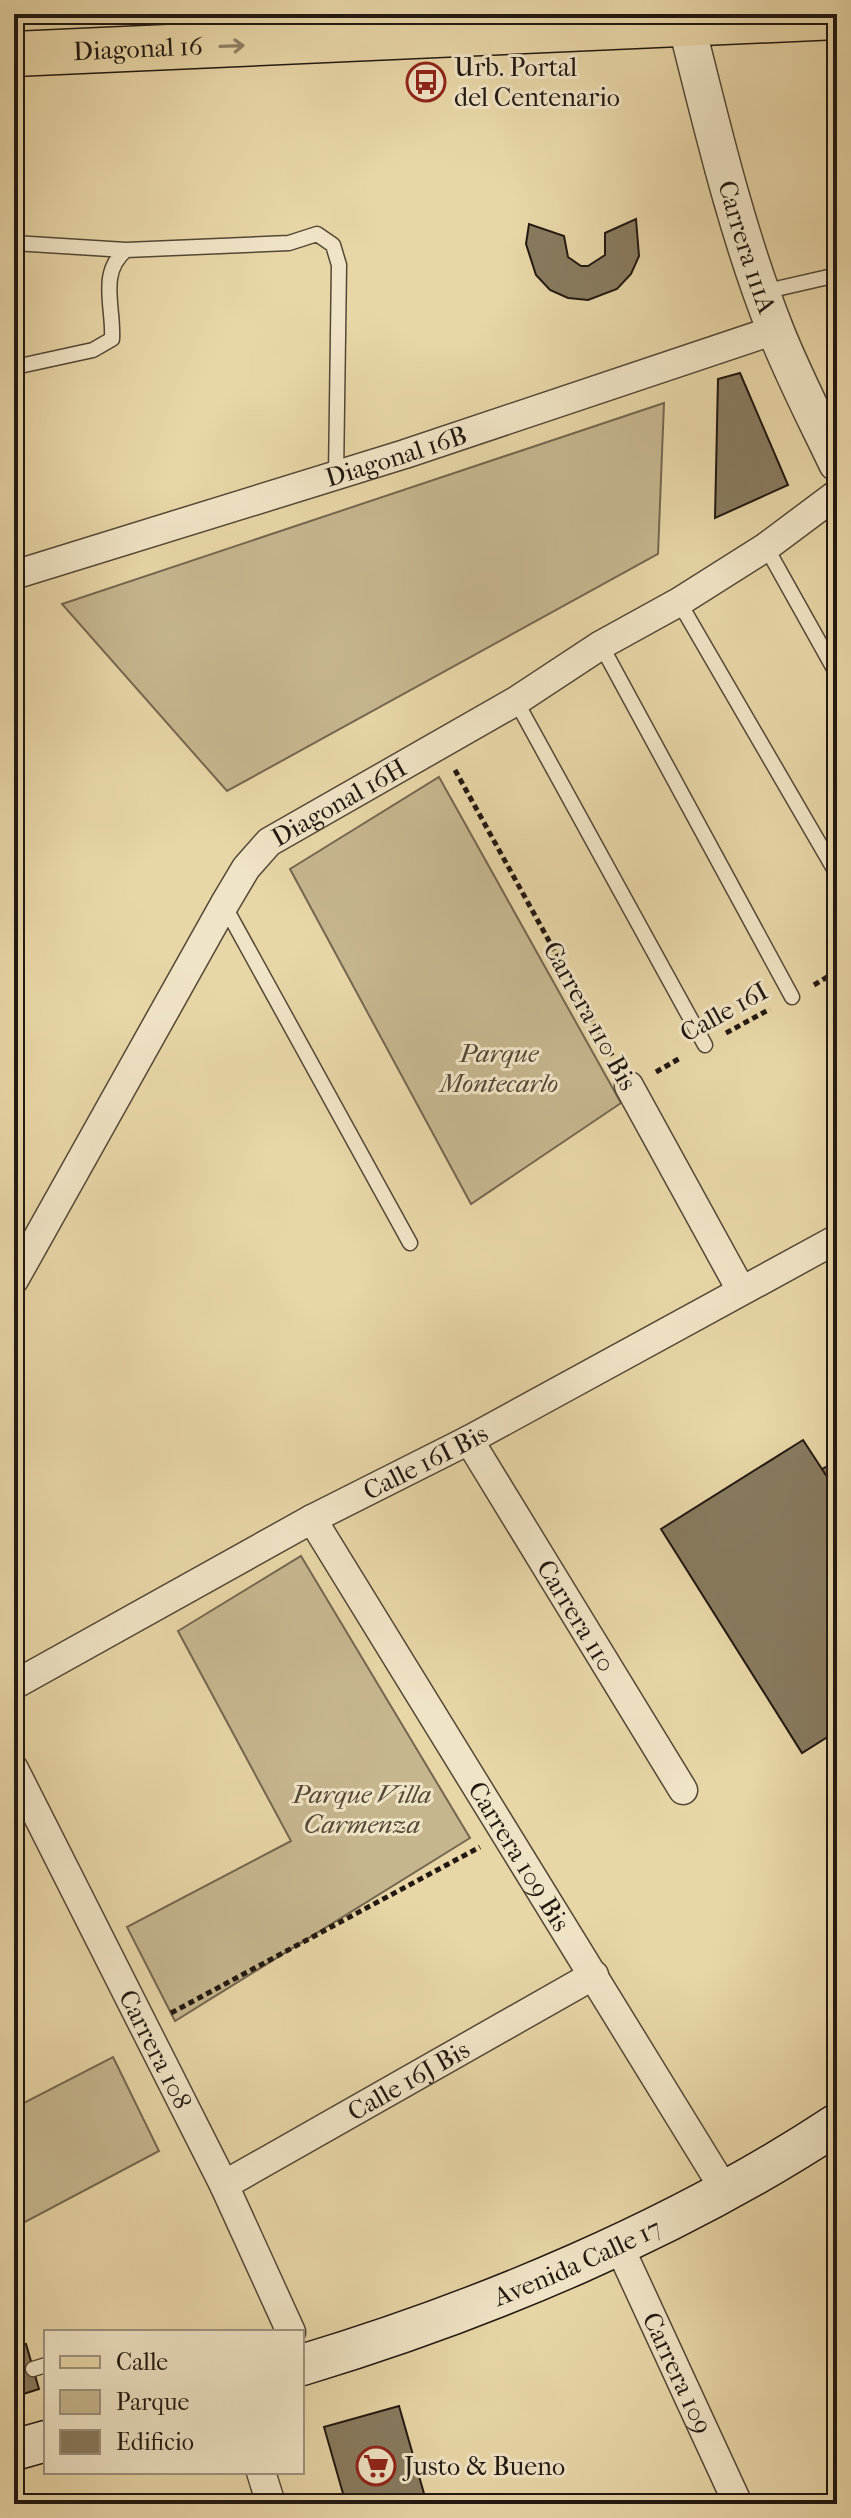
<svg xmlns="http://www.w3.org/2000/svg" width="851" height="2518" font-family="'IM FELL French Canon',serif">
	<style>
		.green { fill: #c6b68e; stroke: #746750; stroke-width: 2 }
		.building { fill: #887b5f; stroke: #211811; stroke-width: 2 }
		.lines { fill: none; stroke-linecap: round; stroke-linejoin: round }
		.service-casing { stroke: #534836; stroke-width: 17 }
		.minor-casing { stroke: #534836; stroke-width: 31 }
		.tertiary-casing { stroke: #534836; stroke-width: 39 }
		.secondary-casing { stroke: #211811; stroke-width: 43 }
		.primary-casing { stroke: #211811; stroke-width: 47 }
		.path { stroke: #211811; stroke-width: 5; stroke-dasharray: 6 4; stroke-linecap: butt }
		.service { stroke: #f0e4c6; stroke-width: 14 }
		.minor { stroke: #f0e4c6; stroke-width: 28 }
		.tertiary { stroke: #f0e4c6; stroke-width: 36 }
		.secondary { stroke: #f0e4c6; stroke-width: 40 }
		.primary { stroke: #e8d6a7; stroke-width: 44 }
		.oneway { stroke: #8e8064 }
		.labels { text-anchor: middle; dominant-baseline: central; stroke-width: 6; stroke-linejoin: round; paint-order: stroke }
		.street-label { font-size: 26px; fill: #211811; stroke: #f0e4c6 }
		.poi-label { font-size: 26px; fill: #211811; stroke: #f0e4c6; text-anchor: start }
		.park-label { font-size: 26px; font-style: italic; fill: #534736; stroke: #f0e4c6 }
	</style>
	<rect width="100%" height="100%" fill="#e8d6a7"/>
	<filter id="stains"><feTurbulence type="fractalNoise" baseFrequency=".0025" numOctaves="4"/><feColorMatrix values="0 0 0 0 .2 0 0 0 0 .09 0 0 0 0 .02 0 0 0 .5 -.17"/></filter>
	<radialGradient id="worn" r=".72"><stop offset=".6" stop-color="#630" stop-opacity="0"/><stop offset="1" stop-color="#630" stop-opacity=".3"/></radialGradient>
	<path class="green" d="M664 403 658 554 227 791 62 604Z
		M439 777 621 1103 471 1204 290 869Z
		M301 1556 470 1838 175 2021 127 1927 291 1841 178 1631Z
		M113 2057 159 2151 25 2222 14 2202V2108Z"/>
	<path class="building" d="M636 219 639 256 631 274 617 289 588 300 568 298 550 290 536 275 526 244 529 224 564 236 568 257 581 266H588L605 255V233Z
		M740 373 788 485 715 518 718 379Z
		M803 1440 837 1492V1731L802 1753 661 1529Z
		M837 1461V1492L822 1469Z
		M26 2344 39 2389 14 2397V2347Z
		M399 2406 427 2504H346L324 2427Z"/>
	<g class="lines">
		<defs>
			<path id="service" d="M14 243 126 250
				M763 292 837 275
				M15 367 93 350 112 339C114 307 98 273 126 250L289 243 317 234 333 245 339 265 336 476
				M766 547 837 674
				M679 602 837 874
				M601 645 792 997
				M516 701 705 1045
				M224 905 410 1243
				M33 2369 46 2365"/>
			<g id="minor">
				<path id="s1" d="M14 575 405 454 775 330"/>
				<path d="M629 1086 741 1290"/>
				<path id="s2" d="M14 1280 224 905 246 868 269 842 516 701 601 645 679 602 766 547 837 494"/>
				<path id="s3" d="M469 1440 683 1790"/>
				<path id="s4" d="M312 1519 726 2192"/>
				<path id="s5" d="M14 1685 312 1519 469 1440 837 1239"/>
				<path id="s6" d="M14 1769 224 2185 291 2332"/>
				<path id="s7" d="M224 2185 594 1975"/>
				<path id="s8" d="M618 2244 738 2504"/>
				<path d="M261 2472 271 2504"/>
			</g>
			<g id="tertiary">
				<path id="s9" d="M686 23C712 126 736 230 775 329 793 375 816 419 837 463"/>
			</g>
			<g id="secondary">
				<path id="s10" d="M302 2365C484 2310 678 2229 837 2124"/>
				<path d="M14 2450 46 2441"/>
			</g>
			<g id="primary">
				<path id="s11" d="M14 54 837 17"/>
			</g>
		</defs>
		<use href="#service" class="service-casing"/>
		<use href="#minor" class="minor-casing"/>
		<use href="#tertiary" class="tertiary-casing"/>
		<use href="#secondary" class="secondary-casing"/>
		<use href="#primary" class="primary-casing"/>
		<path class="path" d="M455 770 614 1059
			M814 985 837 971
			M726 1033 770 1009
			M656 1072 682 1057
			M171 2013 480 1847"/>
		<use href="#service" class="service"/>
		<use href="#minor" class="minor"/>
		<use href="#tertiary" class="tertiary"/>
		<use href="#secondary" class="secondary"/>
		<use href="#primary" class="primary"/>
	</g>
	<defs><path id="oneway-shaft" d="M-6 0H5M1.5-3L5.5 0L1.5 3" fill="none" stroke-width="1.6" stroke-linecap="round" stroke-linejoin="round" transform="scale(2)"/></defs>
	<use class="oneway" href="#oneway-shaft" transform="translate(232 46) rotate(-2)"/>
	<defs>
		<symbol id="bus-ring" viewBox="-11 -11 22 22"><circle r="9.5" fill="#f0e4c6" stroke="#8f2418" stroke-width="1.5"/><path d="M-5-6H5V4H4V6H2V4H-2V6H-4V4H-5ZM-3.5-4V0h7V-4ZM-3.5 1.2v1.5H-2V1.2ZM2 1.2v1.5H3.5V1.2Z" fill="#8f2418"/></symbol>
		<symbol id="supermarket-ring" viewBox="-11 -11 22 22"><circle r="9.5" fill="#f0e4c6" stroke="#8f2418" stroke-width="1.5"/><path d="M-6-5.5h2.5l.6 2H6L4.5 2H-2.5L-4.4-4H-6ZM-1.5 3.2a1.3 1.3 0 1 0 .1 0ZM3 3.2a1.3 1.3 0 1 0 .1 0Z" fill="#8f2418"/></symbol>
	</defs>
	<g fill-rule="evenodd">
		<use href="#bus-ring" x="404" y="60" width="44" height="44"/>
		<use href="#supermarket-ring" x="354" y="2444" width="44" height="44"/>
	</g>
	<g class="labels">
		<g class="street-label">
			<text stroke="none"><textPath href="#s11" startOffset="124">Diagonal 16</textPath></text>
			<text stroke="none"><textPath href="#s9" startOffset="232">Carrera 111A</textPath></text>
			<text stroke="none"><textPath href="#s1" startOffset="400">Diagonal 16B</textPath></text>
			<text stroke="none"><textPath href="#s2" startOffset="588">Diagonal 16H</textPath></text>
			<text transform="translate(724 1012) rotate(-29)">Calle 16I</text>
			<text transform="translate(590 1016) rotate(61)">Carrera 110 Bis</text>
			<text stroke="none"><textPath href="#s5" startOffset="468">Calle 16I Bis</textPath></text>
			<text stroke="none"><textPath href="#s3" startOffset="206">Carrera 110</textPath></text>
			<text stroke="none"><textPath href="#s4" startOffset="396">Carrera 109 Bis</textPath></text>
			<text stroke="none"><textPath href="#s6" startOffset="314">Carrera 108</textPath></text>
			<text stroke="none"><textPath href="#s7" startOffset="212">Calle 16J Bis</textPath></text>
			<text stroke="none"><textPath href="#s10" startOffset="294">Avenida Calle 17</textPath></text>
			<text stroke="none"><textPath href="#s8" startOffset="142">Carrera 109</textPath></text>
		</g>
		<g class="poi-label">
			<text x="454" y="67">Urb. Portal<tspan x="454" dy="30">del Centenario</tspan></text>
			<text x="404" y="2466">Justo &amp; Bueno</text>
		</g>
		<g class="park-label">
			<text x="499" y="1053">Parque<tspan x="499" dy="30">Montecarlo</tspan></text>
			<text x="362" y="1794">Parque Villa<tspan x="362" dy="30">Carmenza</tspan></text>
		</g>
	</g>
	<rect width="851" height="2518" fill="none" stroke="#e8d6a7" stroke-width="48"/>
	<rect x="16" y="16" width="819" height="2486" fill="none" stroke="#211811" stroke-width="4"/>
	<rect x="24" y="24" width="803" height="2470" fill="none" stroke="#211811" stroke-width="2"/>
	<rect x="44" y="2330" width="260" height="144" fill="#f0e4c6" stroke="#9d927e" stroke-width="2"/>
	<rect x="60" y="2356" width="40" height="12" fill="#e8d6a7" stroke="#9d927e" stroke-width="2"/>
	<text x="116" y="2370" font-size="24" fill="#211811">Calle</text>
	<rect x="60" y="2390" width="40" height="24" fill="#c6b68e" stroke="#9d927e" stroke-width="2"/>
	<text x="116" y="2410" font-size="24" fill="#211811">Parque</text>
	<rect x="60" y="2430" width="40" height="24" fill="#887b5f" stroke="#9d927e" stroke-width="2"/>
	<text x="116" y="2450" font-size="24" fill="#211811">Edificio</text>
	<rect width="100%" height="100%" filter="url(#stains)"/>
	<rect width="100%" height="100%" fill="url(#worn)"/>
</svg>
